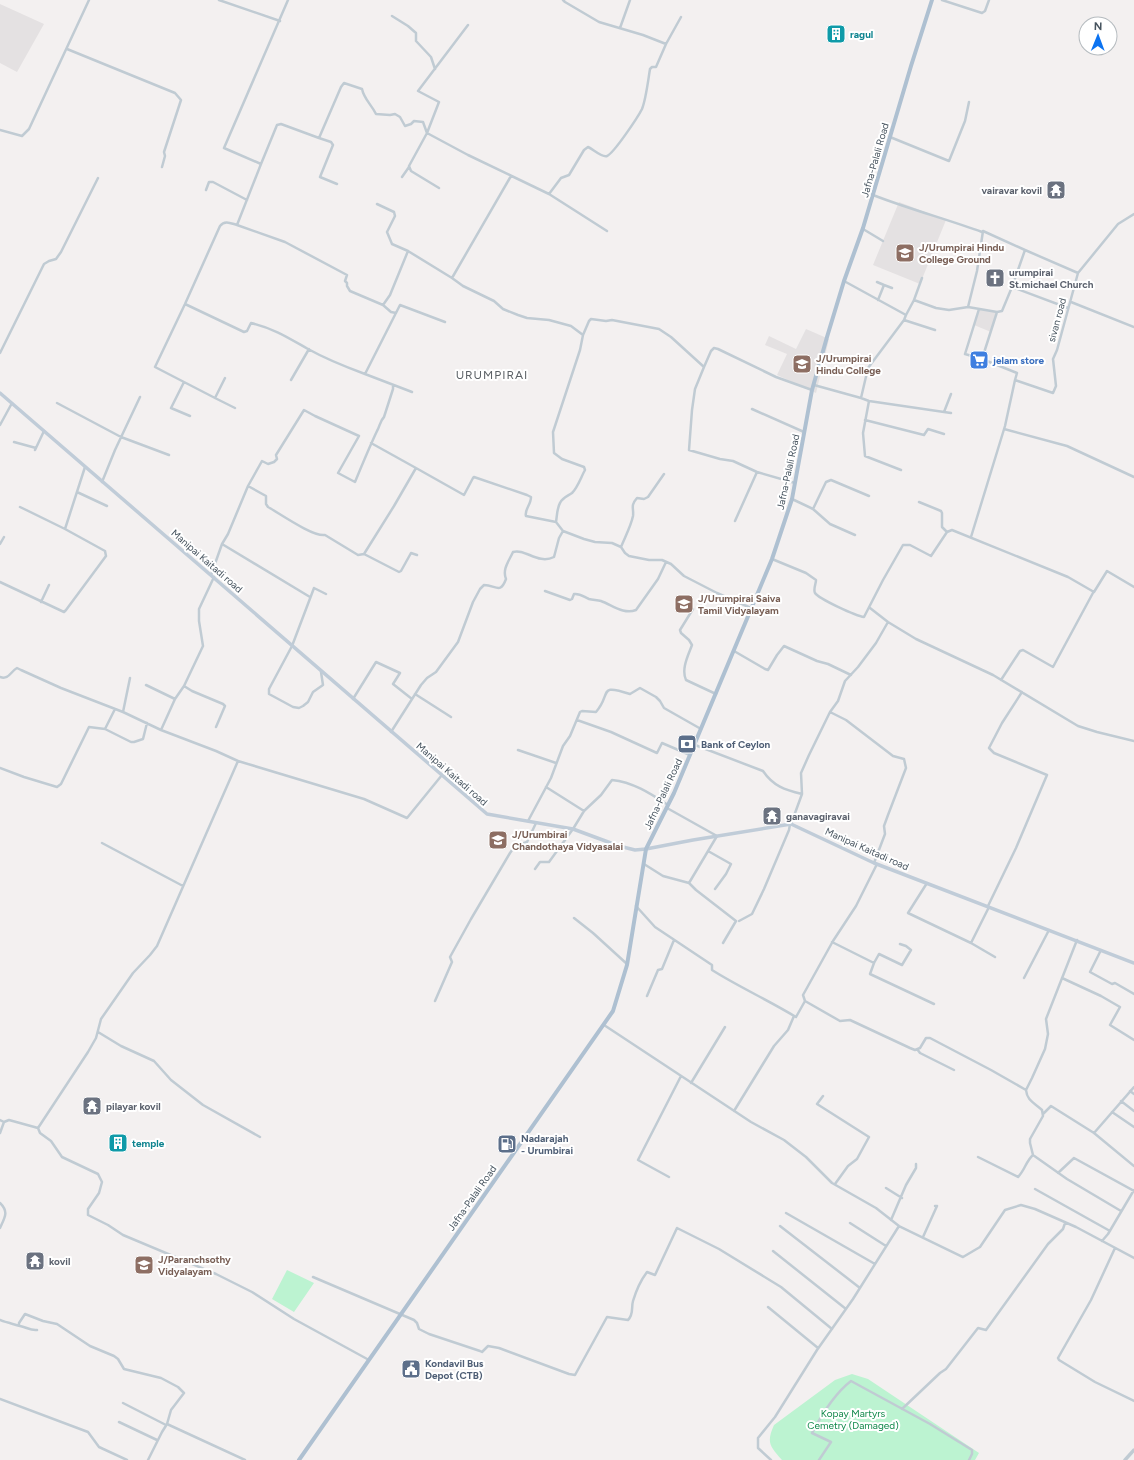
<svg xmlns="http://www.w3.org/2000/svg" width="1134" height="1460" font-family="Figtree,sans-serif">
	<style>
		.education { fill: #e4e1e2 }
		.green { fill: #bcf3d1 }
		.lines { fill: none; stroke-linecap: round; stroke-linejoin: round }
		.minor { stroke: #c0cbd3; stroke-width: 2.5 }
		.tertiary { stroke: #c0cbd3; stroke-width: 3.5 }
		.secondary { stroke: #c0ccd8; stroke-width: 3.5 }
		.primary { stroke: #aec0d1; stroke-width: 4 }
		.labels { text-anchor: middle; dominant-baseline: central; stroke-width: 4; stroke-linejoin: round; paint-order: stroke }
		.culture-label { font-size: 10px; font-weight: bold; fill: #0d838f; stroke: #fff; text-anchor: start }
		.street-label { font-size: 10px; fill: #47545f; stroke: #fff }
		.worship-label { font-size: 10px; font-weight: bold; fill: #5b616d; stroke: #fff; text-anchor: start }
		.education-label { font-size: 10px; font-weight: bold; fill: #785e54; stroke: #fff; text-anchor: start }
		.shop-label { font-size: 10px; font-weight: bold; fill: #366cbe; stroke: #fff; text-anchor: start }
		.service-label { font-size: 10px; font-weight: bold; fill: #4e5e75; stroke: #fff; text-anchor: start }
		.park-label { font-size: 10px; fill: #10884a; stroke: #fff }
		.quarter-label { font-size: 12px; letter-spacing: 1px; fill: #5c6166; stroke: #fff }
	</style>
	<rect width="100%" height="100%" fill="#f3f0f0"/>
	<path class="education" d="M0 4 44 24 17 72 0 63Z
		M899 202 946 220 920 284 873 265Z
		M979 309 997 312 991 332 974 325Z
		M806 329 829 339 816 393 777 375 787 354 765 345 769 336 796 349Z"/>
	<path class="green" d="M287 1270 314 1283 294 1312 272 1299Z
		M852 1374 868 1379 979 1453 975 1460H782C770 1446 766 1443 774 1425L835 1380Z"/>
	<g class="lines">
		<path class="minor" d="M219 0 280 21
			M563 0 565 2 599 22 643 35 666 44
			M942 0 982 13 985 11 989 0
			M392 16 408 26 416 33V41L431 57 435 69
			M620 28 630 0
			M67 49 175 93 181 100 164 152 165 156 162 167
			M0 130 22 136 29 129 89 0
			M890 137 949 161 965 121 969 102
			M261 164 277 125 281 124 319 138
			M511 176 452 278 463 286 494 301 503 309 518 315 527 318 549 320 571 326 583 335
			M402 177 409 167
			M337 184 320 177 333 145 331 142 319 138 341 87 344 83 362 89C364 99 371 104 376 114L390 115 395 114 400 117 405 126 411 124 414 121 423 122 427 133 468 155 549 194 607 231
			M439 188 411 171 409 166 427 133 439 102 418 91 468 25
			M206 190 209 182H213L247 200
			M549 194 561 178 569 175 584 150 588 147C593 149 602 158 607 156 614 153 638 117 642 109 646 99 648 81 650 69L652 67H656L666 44 681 17
			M873 195C909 209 946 219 982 232
			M377 204 394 212 395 216 387 232 392 244 408 251
			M237 225 285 242 347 275 345 281 347 283V286L350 291 383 305 390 295 408 251 452 278
			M863 229 883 241
			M1025 250 1078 273
			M877 282 884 285
			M878 300 884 285 892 288
			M914 300 922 278
			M1071 302 1134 327
			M185 304 244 332 247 331 251 323C275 329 287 337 308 349 326 359 346 367 365 374L400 305 445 322
			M383 305 391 312 396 313
			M968 307 977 271 983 231 1025 250 1012 287
			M979 309 965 354 982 359
			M997 312 982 359 1017 373 1015 380
			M906 315 914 300 936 308 949 310 968 307 997 312 1002 311 1012 287 1068 308
			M904 320 935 330
			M0 353 44 264 49 261 56 259 61 252 98 178
			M704 367 695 389 692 410 689 450 720 459 733 461 757 472 795 483
			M365 374 412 392
			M291 380 309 349
			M184 382 215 398 225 378
			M814 385 861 398 868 368 904 320 906 315 844 281
			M215 398 235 408
			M861 398 869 401 944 412 951 394
			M869 401 863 433 865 456 901 470
			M57 403 121 437 169 455
			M752 409 804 432
			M944 412 951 413
			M190 416 171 408 184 382 155 367 185 304 220 226C225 220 230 223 237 225L261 164 224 148 288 0
			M865 420 924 435 928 429 944 434
			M0 425 12 403
			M1004 429 1067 446 1134 477
			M14 442 36 448
			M35 450 44 431
			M416 468 464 495 473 478 474 477 527 495 531 497C531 505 524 510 526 516L556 522
			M102 482 115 450 140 397
			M248 486 266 496V504L268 507C279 513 313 537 325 535L358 555 364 554 394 506 416 468 371 443
			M77 492 107 506
			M792 499 813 509 830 524 855 535
			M919 502 941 511 942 513V527L947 532
			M20 507 65 529
			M813 509 826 482 831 480 869 496
			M735 521 757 472
			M971 537 1005 426 1015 380 1053 393 1056 386 1053 359 1057 350 1078 273 1118 224 1134 214
			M0 544 4 537
			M222 544 228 534 248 486 262 461 268 464 274 462 277 459 276 455 304 410 315 416 359 436 338 473 355 482C362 465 369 448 377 431 380 426 380 421 384 417L393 389V385
			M621 547C625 537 631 526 633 516 634 508 630 506 637 498L644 499 648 497 664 474
			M364 554 399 572 401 571 411 553 417 555
			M772 559 806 573 816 580C816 584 813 589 815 593 819 599 856 616 864 617L883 580 903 545H910L931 556 947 532 952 530 1068 577 1094 592 1107 571 1134 587
			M211 575 222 544 310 597
			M0 582 64 612 66 610 106 556 105 551 65 529 85 467
			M545 591 570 600 572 599 574 594C580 593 584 597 589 599 593 600 597 600 601 601 612 605 624 615 636 610L658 579 666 562
			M41 602 49 585
			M751 608 717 593 684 576 671 564 662 560H649L629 556 625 553 621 547 612 543 595 542 584 539 563 531 556 522C557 516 557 508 560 503 562 498 568 496 572 493 578 487 581 477 585 470L584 467 562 459 554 453 553 432 580 350 583 335 589 321 591 319 606 321 612 320 659 329 671 337 704 367 711 351 714 348 718 349 776 377 812 390
			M870 608 888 622 916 639 993 675 1078 726 1097 732 1134 741
			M693 609 680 630 681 633 689 640 692 645C688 656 681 669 686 680L716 694
			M734 651 765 669 768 670 777 655 784 646 817 661 828 664 851 675
			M321 672 323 685 313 692 308 702 303 706 299 708 293 707 269 694V689L292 646 314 588 326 594
			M0 677C9 680 10 672 17 668L21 670 61 688 123 712 161 730 216 751 238 761
			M1001 680 1020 651 1023 650 1053 667 1094 591
			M146 685 175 699
			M184 686 192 691 223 704 225 706 216 727
			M415 694 451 717
			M353 699 376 662 400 673 393 684 412 699
			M123 712 130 678
			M830 712 846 720 893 756 904 759 906 768 888 815 884 826 885 834 874 863
			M577 720 611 732 657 753 662 743 690 755
			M105 729 115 709
			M161 730 175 699 184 686 203 646 199 621V609L214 577
			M391 732 421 685 427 678 436 672 458 642 473 602 480 589 484 585C496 585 500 595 506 579 502 569 509 561 513 552 525 548 538 565 554 557L559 538 563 531
			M695 745 763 771C773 786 785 790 802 794
			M518 750 556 763
			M0 768 24 777 57 787 61 784 89 727 105 729 131 742H134L143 739 147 723
			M546 787 584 811
			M667 808 717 836 689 883
			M528 821 551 778 563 746 570 736 580 712 582 711 596 712C612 694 597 683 630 694L640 688 656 697 660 701 664 708 701 729
			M791 824 802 794 801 773 809 755 830 712 838 701 845 681 858 667 876 643 888 622
			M102 843 183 886
			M708 851 731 864 726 874 715 889
			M644 864 663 876 689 883 696 890 736 921 723 943
			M535 869 540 862H549L573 829 584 811 601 795 612 780C633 782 651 794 668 805
			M927 883 908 913 971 943
			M636 906 655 927 712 965V970C739 987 768 1000 796 1017L805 1001 803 995 833 941 856 906 877 864
			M988 906 1016 848 1047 775 994 753 989 748 1002 723 1022 692
			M989 907 971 943 995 957
			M574 918 593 933 627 964
			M739 921 752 914 764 889 789 830 790 824
			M832 942 874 963 870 974 934 1004
			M1101 950 1090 972 1112 984 1115 983 1134 994
			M874 963 879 954 902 965 911 950 906 946 900 944
			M1024 978 1049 930
			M1062 978 1101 996 1120 1007 1110 1025 1134 1040
			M647 996 658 970 662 969 674 940
			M435 1001 452 962 450 957 471 919 510 853 515 846 527 842 536 823
			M805 1001 840 1021 850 1020 910 1048 915 1050 920 1048 926 1038H930L991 1070 1026 1090 1032 1078 1045 1049 1048 1034 1046 1019 1077 940
			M604 1025 751 1122 784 1140 806 1157 832 1183 876 1208 899 1226 963 1257 980 1247 1005 1210 1021 1205 1035 1209 1076 1227 1134 1258
			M98 1032 121 1046 154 1061 171 1080 203 1105 260 1137
			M917 1049 920 1053 954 1070
			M691 1083 725 1027
			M1130 1091 1134 1094
			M823 1096 817 1104 869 1137 857 1159 848 1166 835 1184
			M1121 1101 1134 1111
			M734 1111 774 1046 788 1030 794 1016
			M1112 1112 1134 1127
			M1043 1114 1051 1106 1094 1133 1134 1166
			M0 1120 4 1122 9 1120 38 1128 40 1133 51 1141 62 1157 98 1174 102 1182 99 1193 88 1209V1215L108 1225 123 1235 216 1274 252 1292 294 1319 369 1360
			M38 1128 88 1052 96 1038 101 1019 133 973 150 955 157 946 238 761 364 799 407 818 442 775
			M0 1133 4 1122
			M1094 1133 1134 1087
			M1033 1155 1067 1179 1121 1211
			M978 1157 1018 1177C1025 1170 1026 1161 1033 1155L1030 1143V1139L1043 1116 1042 1110C1035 1103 1027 1101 1026 1090
			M1058 1173 1074 1158 1134 1191
			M669 1177 638 1160 681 1076
			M886 1188 902 1198
			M1035 1189 1110 1231
			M0 1203C9 1212 5 1217 0 1228
			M786 1213 875 1264
			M891 1220 906 1185 916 1168V1164
			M850 1223 886 1246
			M780 1226 860 1288
			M923 1237 937 1206H935
			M1102 1241 1108 1234 1134 1190
			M1115 1248 1091 1300 1058 1358 1059 1360 1095 1382 1134 1401
			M773 1251 846 1309
			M313 1277 414 1320 417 1323 419 1329 429 1334 480 1351 482 1352 488 1346 499 1348 569 1374 575 1375 607 1317 628 1320C634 1314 631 1308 633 1301 636 1291 641 1280 647 1272L655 1275 677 1228 719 1249 781 1287 832 1329
			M768 1307 818 1348
			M0 1320C7 1323 14 1324 20 1326 26 1327 31 1331 37 1330
			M19 1325V1323L25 1314 43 1321 57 1324 90 1346 114 1356 118 1359 124 1369 161 1378 178 1387 184 1393 171 1410 167 1424
			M0 1399 88 1432 99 1447 127 1460
			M123 1403 166 1425
			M902 1409 940 1373 946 1369 978 1328 986 1330 1048 1244 1063 1229 1065 1223
			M119 1422 157 1440
			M148 1460 162 1432 167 1424 245 1460
			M771 1460 758 1448V1438L775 1417 817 1350 853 1299 899 1226
			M819 1460 831 1442 812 1433C822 1414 834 1394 851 1381L930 1424 972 1450V1454L969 1460"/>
		<path class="tertiary" d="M1125 1460 1134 1450"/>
		<path class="secondary" d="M0 393 487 814 573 829 619 846 635 850 646 849 693 840 791 824 874 863 1134 963"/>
		<path class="primary" d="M299 1460 613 1011 627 965 646 849 674 793 772 559 792 499 812 390 827 337 844 281 863 228 911 66 932 0"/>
	</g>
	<defs>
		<symbol id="building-square" viewBox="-11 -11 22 22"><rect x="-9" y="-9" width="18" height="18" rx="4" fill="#0f9aa8" stroke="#fff"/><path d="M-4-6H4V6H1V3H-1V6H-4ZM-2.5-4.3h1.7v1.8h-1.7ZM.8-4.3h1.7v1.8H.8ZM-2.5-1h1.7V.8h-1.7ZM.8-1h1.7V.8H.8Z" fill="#fff"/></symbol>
		<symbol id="temple-square" viewBox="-11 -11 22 22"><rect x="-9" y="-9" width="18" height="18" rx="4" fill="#6b7280" stroke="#fff"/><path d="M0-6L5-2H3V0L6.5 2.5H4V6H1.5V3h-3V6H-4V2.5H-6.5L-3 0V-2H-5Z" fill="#fff"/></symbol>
		<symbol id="school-square" viewBox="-11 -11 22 22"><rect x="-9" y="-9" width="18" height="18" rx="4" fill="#8d6e63" stroke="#fff"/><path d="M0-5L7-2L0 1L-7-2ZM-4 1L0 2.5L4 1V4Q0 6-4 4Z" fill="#fff"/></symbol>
		<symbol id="church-square" viewBox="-11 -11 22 22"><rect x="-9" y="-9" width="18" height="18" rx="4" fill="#6b7280" stroke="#fff"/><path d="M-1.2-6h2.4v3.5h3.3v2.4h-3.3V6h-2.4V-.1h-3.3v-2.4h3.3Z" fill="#fff"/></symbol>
		<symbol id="supermarket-square" viewBox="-11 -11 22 22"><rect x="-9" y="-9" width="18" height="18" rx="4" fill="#3f7fe0" stroke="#fff"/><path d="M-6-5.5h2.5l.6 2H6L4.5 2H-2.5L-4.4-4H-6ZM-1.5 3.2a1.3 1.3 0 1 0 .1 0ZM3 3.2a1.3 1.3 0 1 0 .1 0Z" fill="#fff"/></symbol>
		<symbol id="bank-square" viewBox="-11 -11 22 22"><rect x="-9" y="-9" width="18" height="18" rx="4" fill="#5c6f8a" stroke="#fff"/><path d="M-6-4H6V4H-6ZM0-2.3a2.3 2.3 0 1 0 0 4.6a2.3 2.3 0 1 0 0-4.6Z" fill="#fff"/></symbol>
		<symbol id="fuel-square" viewBox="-11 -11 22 22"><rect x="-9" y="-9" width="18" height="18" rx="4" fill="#5c6f8a" stroke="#fff"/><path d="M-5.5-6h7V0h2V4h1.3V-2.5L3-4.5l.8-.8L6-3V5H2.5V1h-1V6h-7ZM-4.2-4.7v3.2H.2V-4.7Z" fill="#fff"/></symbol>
		<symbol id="civic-square" viewBox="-11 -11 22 22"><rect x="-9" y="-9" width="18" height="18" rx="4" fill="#5c6f8a" stroke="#fff"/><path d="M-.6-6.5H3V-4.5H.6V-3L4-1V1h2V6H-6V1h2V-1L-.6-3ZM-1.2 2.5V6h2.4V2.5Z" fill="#fff"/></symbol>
	</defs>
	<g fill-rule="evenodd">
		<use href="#building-square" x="825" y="23" width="22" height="22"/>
		<use href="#temple-square" x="1045" y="179" width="22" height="22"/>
		<use href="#school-square" x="894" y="242" width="22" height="22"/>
		<use href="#church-square" x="984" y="267" width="22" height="22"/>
		<use href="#supermarket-square" x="968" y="349" width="22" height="22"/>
		<use href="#school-square" x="791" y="353" width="22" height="22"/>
		<use href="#school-square" x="673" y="593" width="22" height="22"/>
		<use href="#bank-square" x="676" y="733" width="22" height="22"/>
		<use href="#temple-square" x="761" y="805" width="22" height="22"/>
		<use href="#school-square" x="487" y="829" width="22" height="22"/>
		<use href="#temple-square" x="81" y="1095" width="22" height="22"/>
		<use href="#building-square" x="107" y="1132" width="22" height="22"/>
		<use href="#fuel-square" x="496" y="1133" width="22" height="22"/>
		<use href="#temple-square" x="24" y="1250" width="22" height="22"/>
		<use href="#school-square" x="133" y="1254" width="22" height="22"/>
		<use href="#civic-square" x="400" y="1358" width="22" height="22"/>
	</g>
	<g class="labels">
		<g class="culture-label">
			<text x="850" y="34">ragul</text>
			<text x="132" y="1143">temple</text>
		</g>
		<g class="street-label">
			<text transform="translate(875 160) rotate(-74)">Jafna-Palali Road</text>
			<text transform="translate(1057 320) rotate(-75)">sivan road</text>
			<text transform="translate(788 472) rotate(-78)">Jafna-Palali Road</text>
			<text transform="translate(207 561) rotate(41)">Manipai Kaitadi road</text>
			<text transform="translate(452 774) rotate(41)">Manipai Kaitadi road</text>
			<text transform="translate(663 794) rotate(-65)">Jafna-Palali Road</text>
			<text transform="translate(867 849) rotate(24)">Manipai Kaitadi road</text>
			<text transform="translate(472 1198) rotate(-55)">Jafna-Palali Road</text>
		</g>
		<g class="worship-label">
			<text x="1042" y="190" text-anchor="end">vairavar kovil</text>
			<text x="1009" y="272">urumpirai<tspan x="1009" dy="12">St.michael Church</tspan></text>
			<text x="786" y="816">ganavagiravai</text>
			<text x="106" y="1106">pilayar kovil</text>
			<text x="49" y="1261">kovil</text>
		</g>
		<g class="education-label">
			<text x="919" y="247">J/Urumpirai Hindu<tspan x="919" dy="12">College Ground</tspan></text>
			<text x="816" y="358">J/Urumpirai<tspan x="816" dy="12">Hindu College</tspan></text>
			<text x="698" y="598">J/Urumpirai Saiva<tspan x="698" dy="12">Tamil Vidyalayam</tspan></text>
			<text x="512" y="834">J/Urumbirai<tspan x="512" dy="12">Chandothaya Vidyasalai</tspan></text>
			<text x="158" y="1259">J/Paranchsothy<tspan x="158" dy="12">Vidyalayam</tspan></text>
		</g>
		<g class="shop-label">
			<text x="993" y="360">jelam store</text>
		</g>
		<g class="service-label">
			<text x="701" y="744">Bank of Ceylon</text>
			<text x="521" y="1138">Nadarajah<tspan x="521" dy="12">- Urumbirai</tspan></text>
			<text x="425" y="1363">Kondavil Bus<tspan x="425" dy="12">Depot (CTB)</tspan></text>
		</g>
		<g class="park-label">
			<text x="853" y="1413">Kopay Martyrs<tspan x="853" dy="12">Cemetry (Damaged)</tspan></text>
		</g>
		<g class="quarter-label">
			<text x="492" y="375">URUMPIRAI</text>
		</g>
	</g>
	<g transform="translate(1098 36) rotate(1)"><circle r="19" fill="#ffffff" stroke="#b5bbbf"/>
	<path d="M0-3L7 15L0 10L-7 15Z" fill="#0c73f1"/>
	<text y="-6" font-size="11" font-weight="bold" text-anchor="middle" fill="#47545f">N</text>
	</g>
</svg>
